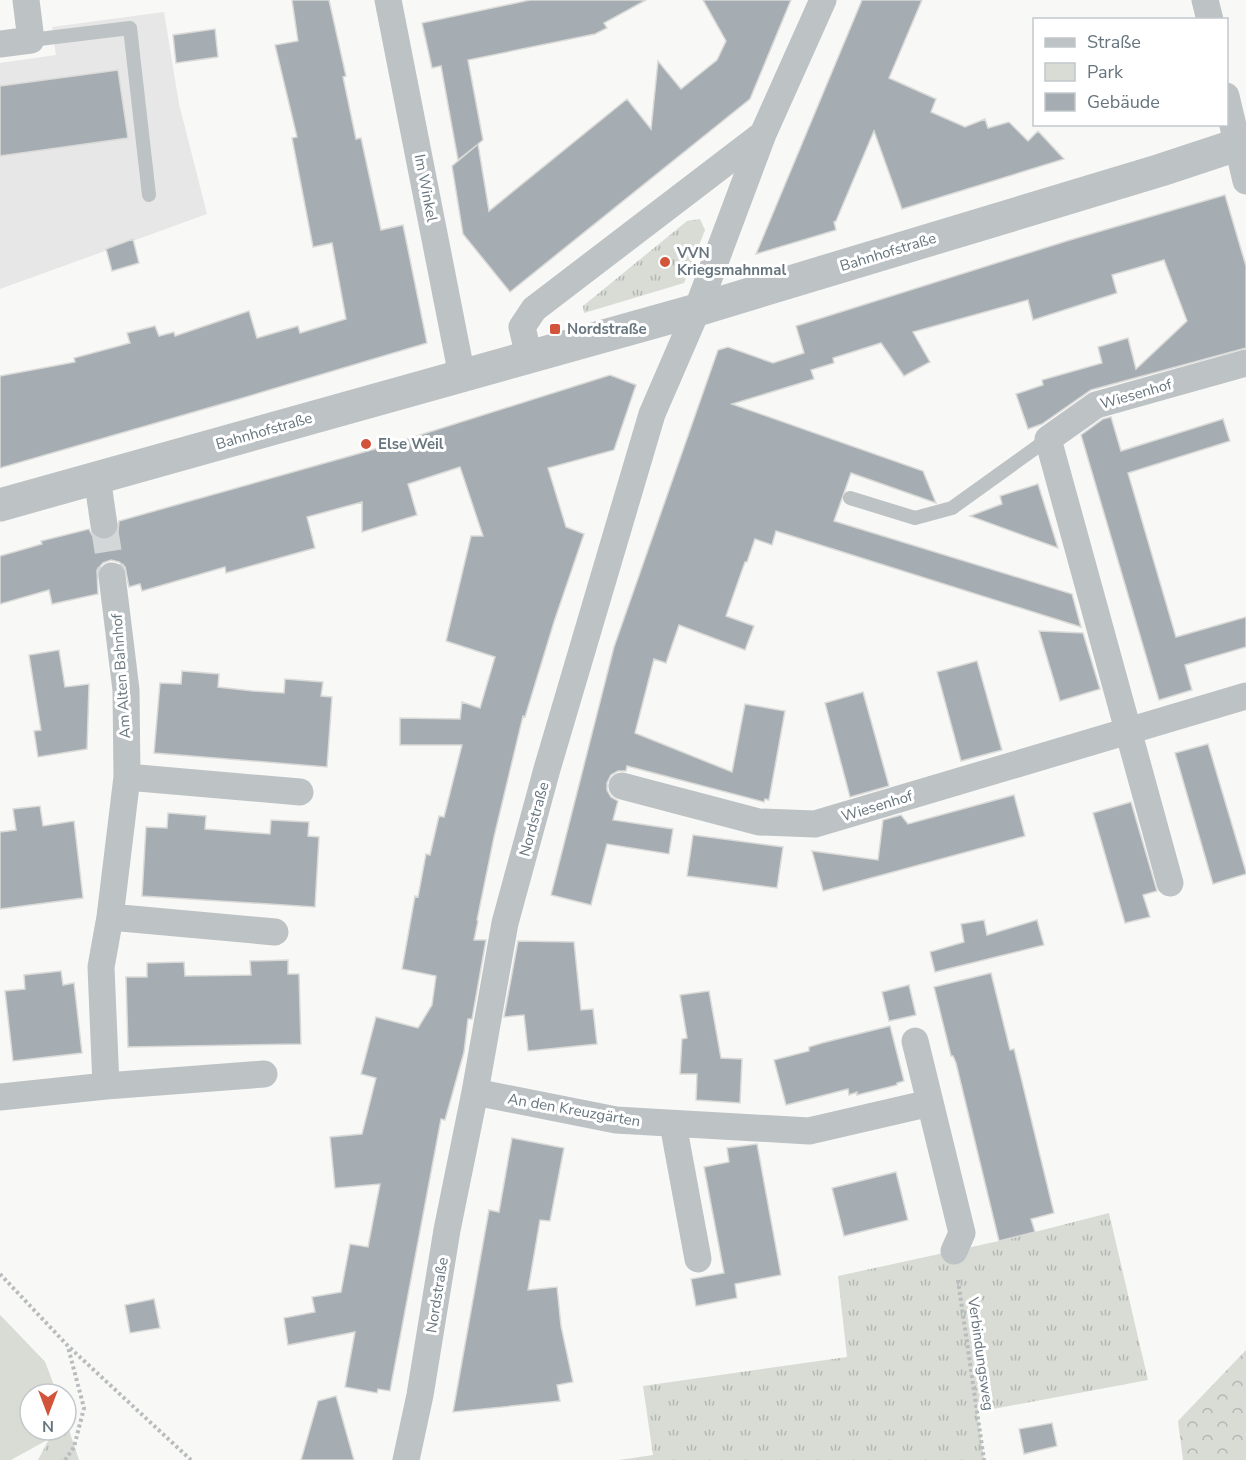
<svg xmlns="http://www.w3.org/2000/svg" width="1246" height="1460" font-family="'Nunito Sans',sans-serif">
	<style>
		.built { fill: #e6e7e6 }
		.grass { fill: url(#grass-tufts) }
		.forest { fill: url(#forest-crowns) }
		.park { fill: #d8dcd5 }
		.building { fill: #a5adb2; stroke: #dadad8; stroke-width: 1.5 }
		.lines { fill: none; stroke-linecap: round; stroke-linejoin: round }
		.minor-tunnel { stroke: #d4d7d8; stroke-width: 27; stroke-dasharray: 27 14; stroke-linecap: butt }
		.path { stroke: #b8bcbe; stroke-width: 4; stroke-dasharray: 3 3; stroke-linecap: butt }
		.service { stroke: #bdc2c5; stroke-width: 14 }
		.minor { stroke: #bdc2c5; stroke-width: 27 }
		.tertiary { stroke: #bdc2c5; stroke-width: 33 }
		.poi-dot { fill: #d2543b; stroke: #fff; stroke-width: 2 }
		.labels { text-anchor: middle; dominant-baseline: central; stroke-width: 6; stroke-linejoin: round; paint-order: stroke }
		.street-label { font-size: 15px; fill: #66757e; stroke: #fff }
		.poi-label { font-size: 15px; font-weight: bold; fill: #66757e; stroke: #fff; text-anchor: start }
	</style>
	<defs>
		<pattern id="grass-tufts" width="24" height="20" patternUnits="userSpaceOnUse" patternTransform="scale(1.5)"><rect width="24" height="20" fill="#d8dcd5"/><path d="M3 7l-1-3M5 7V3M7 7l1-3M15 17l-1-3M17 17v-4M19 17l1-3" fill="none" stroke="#b3b7b2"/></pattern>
		<pattern id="forest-crowns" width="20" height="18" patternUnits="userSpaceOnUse" patternTransform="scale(1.5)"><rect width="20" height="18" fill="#d8dcd5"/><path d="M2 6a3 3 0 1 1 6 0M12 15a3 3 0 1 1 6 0" fill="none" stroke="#b3b7b2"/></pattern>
	</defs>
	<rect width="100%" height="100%" fill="#f8f8f6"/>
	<path class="built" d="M164 12 179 104 207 214 0 289V63L56 55 52 27Z"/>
	<path class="grass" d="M700 219 705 230 684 283 584 313 583 306 687 221Z
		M1109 1213 1148 1380 977 1412 984 1460H619L653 1455 643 1386 847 1357 838 1276 999 1241Z
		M0 1315 45 1362 57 1394H30V1430H66V1421L79 1460H38L49 1439 11 1460H0Z"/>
	<path class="forest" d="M1246 1350V1460H1183L1178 1421Z"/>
	<path class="park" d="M0 1315 45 1362 57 1394H30V1430H57L1 1460Z"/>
	<path class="building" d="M292 0H329L346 76 343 77 356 139 361 138 381 230 403 225 427 343 239 399 0 468V376L75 362 74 358 130 343 127 333 155 326 159 336 174 332 175 336 249 311 257 338 298 326 300 333 346 319 332 243 313 247 292 138 297 137 275 45 298 41Z
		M530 0H646L604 23 607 28 595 34 468 60 483 140 478 144 489 211 627 99 651 129 658 61 681 89 717 60 726 41 703 0H791L750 99 510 292 463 234 452 166 477 145 458 160 441 66 432 68 422 23Z
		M862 0H922L889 78 936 99 931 112 965 127 985 119 988 128 1009 122 1028 141 1038 131 1064 159 902 209 874 131 836 221 834 222 836 230 756 254Z
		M215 29 218 57 176 63 173 35Z
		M118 70 128 138 0 156V86Z
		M1225 195 1246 266V348L1091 390 1042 424 1028 429 1016 394 1043 385 1042 380 1102 363 1098 347 1128 338 1136 369 1187 321 1164 260 1112 275 1117 293 1033 320 1028 300 913 332 930 362 904 376 881 343 833 358 834 363 811 370 814 379 732 404 923 471 936 503 851 473 834 521 1072 594 1081 627 776 531 772 545 755 539 747 562H745L726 616 754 626 745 650 679 625 666 663 654 659 635 733 732 772 745 704 785 711 769 800 765 799 764 802 627 766 626 771H618L611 775 607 783V790L611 797 618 801 613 820 673 829 669 854 607 844 591 905 551 895 614 647 718 350 728 347 773 363 804 353 796 326 1070 240Z
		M133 239 139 263 112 271 106 249Z
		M610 375 636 385 614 450 548 468 566 527 584 534 554 622 525 717 523 716 494 837 477 920 478 921 474 940H486L472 1019H468L464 1052 445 1120 441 1119 390 1391 378 1389 377 1393 345 1387 355 1332 288 1345 284 1318 315 1312 312 1297 341 1292 350 1244 368 1247 380 1184 335 1188 330 1137 362 1134 376 1078 361 1074 376 1017 418 1028 432 1005 436 976 402 969 415 896 418 897 426 854 430 855 439 816 444 817 462 745H400V718L460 719 462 702 480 708 495 657 446 641 471 536H483L460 467 408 484 417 515 362 532V502L307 517 315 548 226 573 225 567 142 591 140 584 129 587 125 567 119 562 111 560 103 563 97 570 98 594 52 604 49 590 0 604V556L42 544 41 541 89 529 92 535 98 539 107 540 114 537 118 531 119 521 382 447Z
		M1111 417 1121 451 1223 419 1230 441 1128 473 1176 637 1246 617V647L1185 665 1192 690 1159 700 1081 435 1103 419Z
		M1038 484 1058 548 970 516 1002 504 1000 496Z
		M1039 631 1083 633 1100 689 1060 701Z
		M59 650 65 687 89 684 87 749 38 757 34 731 41 730 29 655Z
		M977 661 1002 750 961 761 937 672Z
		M182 671 219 674 218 687 253 691 284 693 285 679 323 682 321 696 332 697 327 767 154 753 160 683 181 684Z
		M863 692 889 786 850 797 825 703Z
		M1208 744 1246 872V874L1213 884 1175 753Z
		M1014 795 1025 836 823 891 812 851 878 860 883 820 901 815 908 824Z
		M1131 802 1157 891 1143 895 1150 917 1125 923 1093 813Z
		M40 806 43 826 74 821 83 898 0 909V832L16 830 13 809Z
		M168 813 206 816 205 829 270 834 271 820 309 822 308 836 319 837 315 907 142 896 146 827 167 828Z
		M693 835 783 847 777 888 687 876Z
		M984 920 987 935 1037 920 1044 945 935 972 930 952 964 942 961 924Z
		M518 941 574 942 581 1010 593 1009 597 1044 528 1051 524 1015 504 1017Z
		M288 960V974H299L301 1044 128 1047 126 977H147V963L184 962 185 976 251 975 250 961Z
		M61 971 63 985 74 983 82 1053 13 1061 5 991 25 989 24 975Z
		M991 973 1010 1050 1014 1049 1054 1213 1031 1219 1035 1232 999 1241 956 1063 953 1056H951L934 987Z
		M909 985 916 1015 889 1021 882 992Z
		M709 991 721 1058 742 1059 740 1103 696 1100 697 1074H680L682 1039 687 1038 680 995Z
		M890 1026 904 1081 897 1083V1085L857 1095V1092L849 1095 848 1089 786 1105 774 1060 809 1051V1047L822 1043Z
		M512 1138 564 1148 550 1221 540 1220 528 1290 557 1287 561 1326 573 1382 557 1385 560 1401 453 1412 489 1210 499 1212Z
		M757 1144 781 1275 735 1284 737 1298 696 1306 691 1279 724 1273 704 1167 729 1162 727 1148Z
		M896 1172 908 1220 844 1236 832 1188Z
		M154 1299 160 1328 130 1333 125 1305Z
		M336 1396 354 1460H301L318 1401Z
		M1052 1423 1057 1446 1024 1454 1019 1429Z"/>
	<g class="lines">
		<path class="minor-tunnel" d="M104 525 112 576"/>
		<path class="path" d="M0 1274 68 1346 191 1460
			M958 1280 984 1460
			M65 1460 74 1447 84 1408 68 1347"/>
		<path class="service" d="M31 40 130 28 149 195
			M850 498 915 518 952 508 1048 439"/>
		<path class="minor" d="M388 0 462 376
			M1205 0 1210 20
			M0 44 31 40 26 0
			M1226 96 1246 181
			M529 357 522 327 534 309 763 134
			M97 477 104 525
			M127 777 300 792
			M622 786 759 822 815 824 1246 696
			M1170 883 1048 439 1096 405 1246 363
			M110 917 275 932
			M915 1041 962 1233 954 1251
			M106 1086 264 1074
			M475 1092 616 1120 809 1131 930 1103
			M0 1097 106 1086 101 967 110 917 127 777 126 690 112 576
			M673 1124 698 1259
			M406 1460 420 1395 447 1230 475 1092 505 923 547 769 652 414 697 310 763 134 823 0"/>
		<path class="tertiary" d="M0 505 697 310 1161 170 1246 142"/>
	</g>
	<g class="poi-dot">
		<circle cx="665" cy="262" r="6"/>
		<rect x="549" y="323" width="12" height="12" rx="3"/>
		<circle cx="366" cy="444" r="6"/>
	</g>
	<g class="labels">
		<g class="street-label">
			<text transform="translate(426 188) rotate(79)">Im Winkel</text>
			<text transform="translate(888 252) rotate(-17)">Bahnhofstraße</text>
			<text transform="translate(1136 394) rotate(-16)">Wiesenhof</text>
			<text transform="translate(264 431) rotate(-16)">Bahnhofstraße</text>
			<text transform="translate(121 676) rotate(-94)">Am Alten Bahnhof</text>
			<text transform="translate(877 806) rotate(-17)">Wiesenhof</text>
			<text transform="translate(534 819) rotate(-75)">Nordstraße</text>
			<text transform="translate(574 1110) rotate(10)">An den Kreuzgärten</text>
			<text transform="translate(437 1295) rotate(-81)">Nordstraße</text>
			<text transform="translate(981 1354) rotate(82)">Verbindungsweg</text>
		</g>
		<g class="poi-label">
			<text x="677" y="253">VVN<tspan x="677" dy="17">Kriegsmahnmal</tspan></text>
			<text x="567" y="329">Nordstraße</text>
			<text x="378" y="444">Else Weil</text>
		</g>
	</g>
	<rect x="1033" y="18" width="195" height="108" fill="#ffffff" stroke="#c2c8cb" stroke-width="1.5"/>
	<rect x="1045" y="38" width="30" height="9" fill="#bdc2c5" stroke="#c2c8cb" stroke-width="1.5"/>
	<text x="1087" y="48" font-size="18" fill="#66757e">Straße</text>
	<rect x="1045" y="63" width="30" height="18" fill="#d8dcd5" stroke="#c2c8cb" stroke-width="1.5"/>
	<text x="1087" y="78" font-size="18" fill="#66757e">Park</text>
	<rect x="1045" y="93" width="30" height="18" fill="#a5adb2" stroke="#c2c8cb" stroke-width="1.5"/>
	<text x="1087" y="108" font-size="18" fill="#66757e">Gebäude</text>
	<g transform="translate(48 1412) rotate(180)"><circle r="28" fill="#ffffff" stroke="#c2c8cb" stroke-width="1.5"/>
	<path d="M0-4.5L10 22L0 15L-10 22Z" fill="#d2543b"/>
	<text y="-9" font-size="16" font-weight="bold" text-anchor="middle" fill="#66757e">N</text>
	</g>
</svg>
